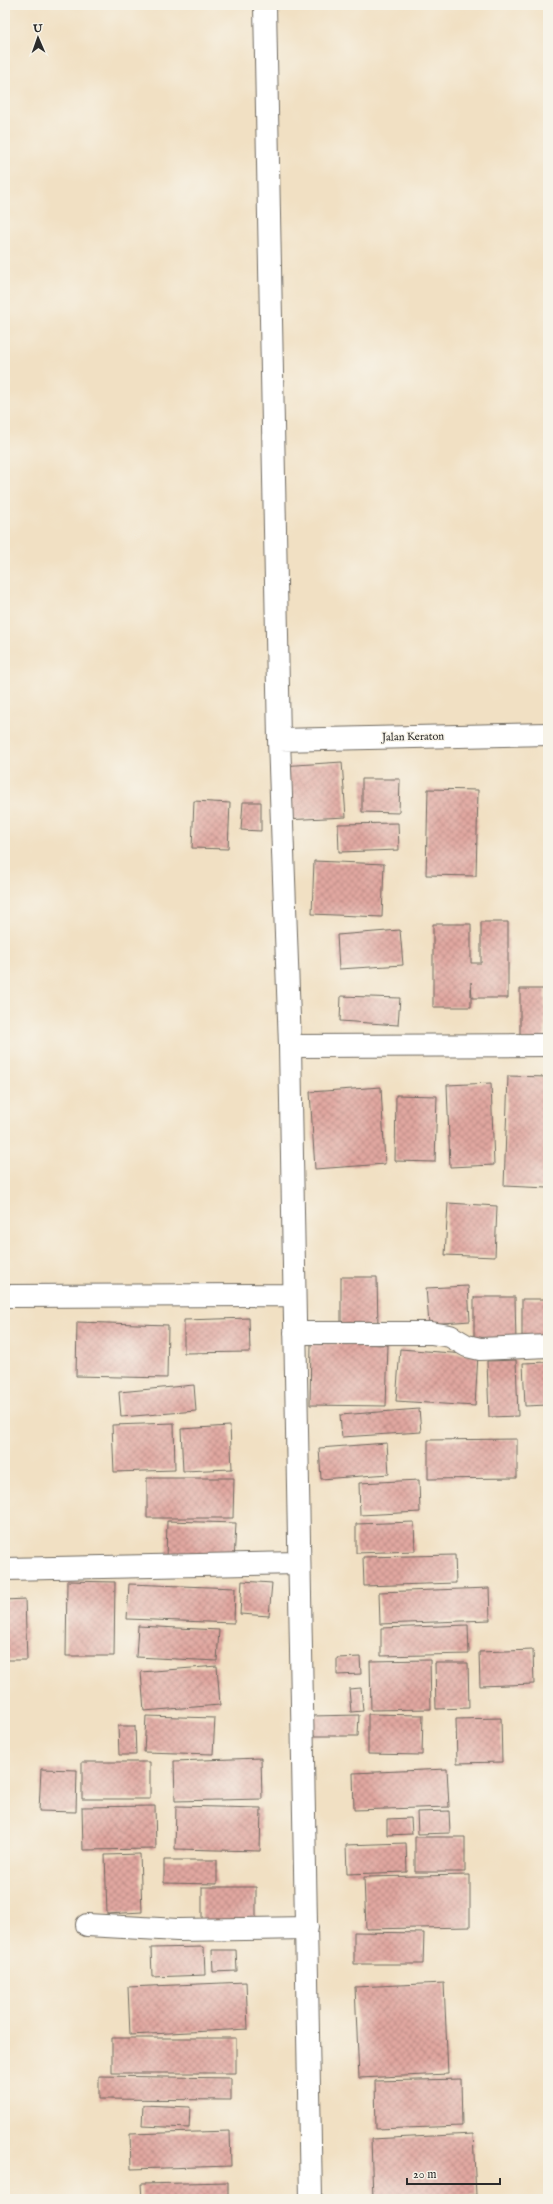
<svg xmlns="http://www.w3.org/2000/svg" width="553" height="2204" font-family="'IM FELL English',serif">
	<style>
		.building { fill: url(#building-cross-hatch) }
		.lines { fill: none; stroke-linecap: round; stroke-linejoin: round }
		.minor-casing { stroke: #706a60; stroke-width: 24 }
		.minor { stroke: #fff; stroke-width: 22 }
		.labels { text-anchor: middle; dominant-baseline: central; stroke-width: 3; stroke-linejoin: round; paint-order: stroke }
		.street-label { font-size: 11px; fill: #2b2b2b; stroke: #f7f3e8 }
	</style>
	<defs>
		<pattern id="building-cross-hatch" width="8" height="8" patternUnits="userSpaceOnUse"><rect width="8" height="8" fill="#e1a7a0"/><path d="M0 0l8 8M0 8l8-8" fill="none" stroke="#b78883"/></pattern>
	</defs>
	<rect width="100%" height="100%" fill="#f7f3e8"/>
	<filter id="ink" filterUnits="userSpaceOnUse"><feTurbulence type="fractalNoise" baseFrequency=".025" numOctaves="2"/><feDisplacementMap in="SourceGraphic" scale="8" xChannelSelector="R" yChannelSelector="G"/><feConvolveMatrix kernelMatrix="1 2 1 2 8 2 1 2 1" color-interpolation-filters="sRGB"/></filter>
	<filter id="wash" filterUnits="userSpaceOnUse"><feTurbulence type="fractalNoise" baseFrequency=".012" numOctaves="4" result="noise"/><feDisplacementMap in="SourceGraphic" scale="16" xChannelSelector="R" yChannelSelector="G"/><feGaussianBlur stdDeviation="0.9" result="paint"/><feColorMatrix in="noise" values="0 0 0 0 0 0 0 0 0 0 0 0 0 0 0 0 0 1.4 0 .05"/><feComposite in="paint" operator="in"/></filter>
	<g filter="url(#wash)">
		<rect width="100%" height="100%" fill="#f1e0c3"/>
		<g id="blocks">
			<path class="building" d="M342 762 346 817 285 820 281 766Z
				M362 779H400L399 813 362 812Z
				M428 789 478 790 476 876 426 875Z
				M194 801 230 803 228 849 192 848Z
				M243 802H261V831L241 830Z
				M398 823 399 850 339 852 338 824Z
				M314 861 384 864 382 917 312 914Z
				M481 922H508V998H472L471 982V1007H433V924H471V963H481Z
				M400 930 403 965 339 969 337 935Z
				M520 989H545V1040H520Z
				M341 996 400 998 398 1025 340 1021Z
				M508 1076 548 1077V1188L504 1186Z
				M491 1083 494 1165 450 1167 447 1085Z
				M381 1087 385 1164 315 1169 310 1092Z
				M396 1095 437 1096 435 1162 395 1161Z
				M448 1203 497 1206 495 1257 445 1255Z
				M341 1277H377L378 1327H341Z
				M468 1286 470 1321 429 1324 426 1288Z
				M474 1297H515L516 1343 474 1344Z
				M522 1299H548V1338H522Z
				M249 1318 250 1352 184 1353V1320Z
				M77 1322 168 1325 167 1378 76 1376Z
				M311 1343 388 1345 386 1406 310 1405Z
				M400 1349 478 1355 475 1406 396 1401Z
				M516 1360 518 1416 489 1417 487 1361Z
				M548 1362V1405L525 1406 523 1363Z
				M194 1385 196 1411 121 1417 119 1392Z
				M419 1409 421 1432 342 1437 340 1415Z
				M174 1423 175 1470 114 1472 112 1425Z
				M230 1426 232 1469 183 1471 181 1429Z
				M517 1439V1478L428 1479V1440Z
				M387 1443 389 1474 321 1479 319 1448Z
				M147 1478H234L233 1518H147Z
				M419 1480 420 1512 360 1515 359 1483Z
				M167 1521 236 1523 234 1562 166 1560Z
				M414 1522 415 1551 356 1553V1524Z
				M455 1555 456 1583 364 1586 363 1557Z
				M67 1581 115 1582 114 1656H66Z
				M242 1581 272 1583 269 1616 240 1614Z
				M129 1584 235 1588 234 1623 127 1619Z
				M489 1588 490 1620 380 1624 379 1592Z
				M25 1599 27 1660H5V1600Z
				M468 1625 469 1654 381 1656V1628Z
				M138 1626 219 1630 217 1661 136 1657Z
				M533 1650 534 1684 480 1686 479 1652Z
				M360 1657 361 1674 337 1675V1658Z
				M430 1660 431 1709 371 1710 370 1661Z
				M435 1663H468L469 1708 436 1709Z
				M217 1666 220 1705 144 1711 141 1672Z
				M361 1688 363 1711 351 1712 349 1689Z
				M368 1714 423 1715 422 1755 368 1754Z
				M359 1715 358 1736H311V1716Z
				M146 1716 215 1718 213 1754 144 1752Z
				M501 1718 502 1762 457 1763 456 1719Z
				M118 1726H135L136 1755H119Z
				M261 1758 262 1799 175 1801 174 1761Z
				M82 1762H150V1799H82Z
				M41 1769 77 1770 76 1812 39 1811Z
				M447 1769 449 1807 354 1810 353 1773Z
				M155 1806 156 1849 83 1850 82 1807Z
				M176 1806 261 1808 260 1851 175 1849Z
				M449 1811 450 1833 418 1834 417 1812Z
				M411 1818 412 1834 387 1835V1819Z
				M415 1837H465V1872H415Z
				M406 1843 407 1872 347 1874 346 1845Z
				M140 1854 142 1912 107 1914 105 1855Z
				M164 1860H217V1884L164 1883Z
				M470 1875V1927L366 1929 364 1877Z
				M202 1887H256V1927H202Z
				M354 1932 424 1933 423 1964H354Z
				M204 1947 205 1975 152 1977 151 1948Z
				M212 1950H236L237 1971 213 1972Z
				M246 1982 248 2029 130 2035 128 1987Z
				M444 1983 448 2074 359 2078 355 1987Z
				M112 2038H236V2073H112Z
				M99 2076 231 2078V2100L99 2099Z
				M461 2079 462 2126 376 2129 375 2081Z
				M143 2105 190 2107 189 2128 142 2126Z
				M230 2131 231 2166 131 2169 130 2134Z
				M473 2134 476 2195 373 2199 371 2139Z
				M228 2182V2199H142L141 2184Z"/>
		</g>
	</g>
	<g filter="url(#ink)">
		<use href="#blocks" fill-opacity="0" stroke="#706a60" stroke-width="1"/>
		<g class="lines">
			<defs>
				<path id="minor" d="M265 5 279 740 290 1046 311 2199
					M279 740 548 734
					M290 1046 548 1045
					M5 1296 294 1295
					M295 1333H431L450 1336 467 1346 480 1349 548 1346
					M5 1569 299 1563
					M87 1925 178 1930 307 1928"/>
			</defs>
			<use href="#minor" class="minor-casing"/>
			<use href="#minor" class="minor"/>
		</g>
	</g>
	<g class="labels">
		<g class="street-label">
			<text transform="translate(413 737) rotate(-1)">Jalan Keraton</text>
		</g>
	</g>
	<rect width="553" height="2204" fill="none" stroke="#f7f3e8" stroke-width="20"/>
	<g transform="translate(38 38) rotate(358)" stroke="#f7f3e8" stroke-width="3" paint-order="stroke">
	<path d="M0-3L7 15L0 10L-7 15Z" fill="#2b2b2b"/>
	<text y="-6" font-size="11" font-weight="bold" text-anchor="middle" fill="#2b2b2b">U</text>
	</g>
	<path d="M407 2178v6h93v-6" fill="none" stroke="#2b2b2b" stroke-width="2"/>
	<text x="413" y="2178" font-size="12" fill="#2b2b2b" stroke="#f7f3e8" stroke-width="3" paint-order="stroke">20 m</text>
</svg>
